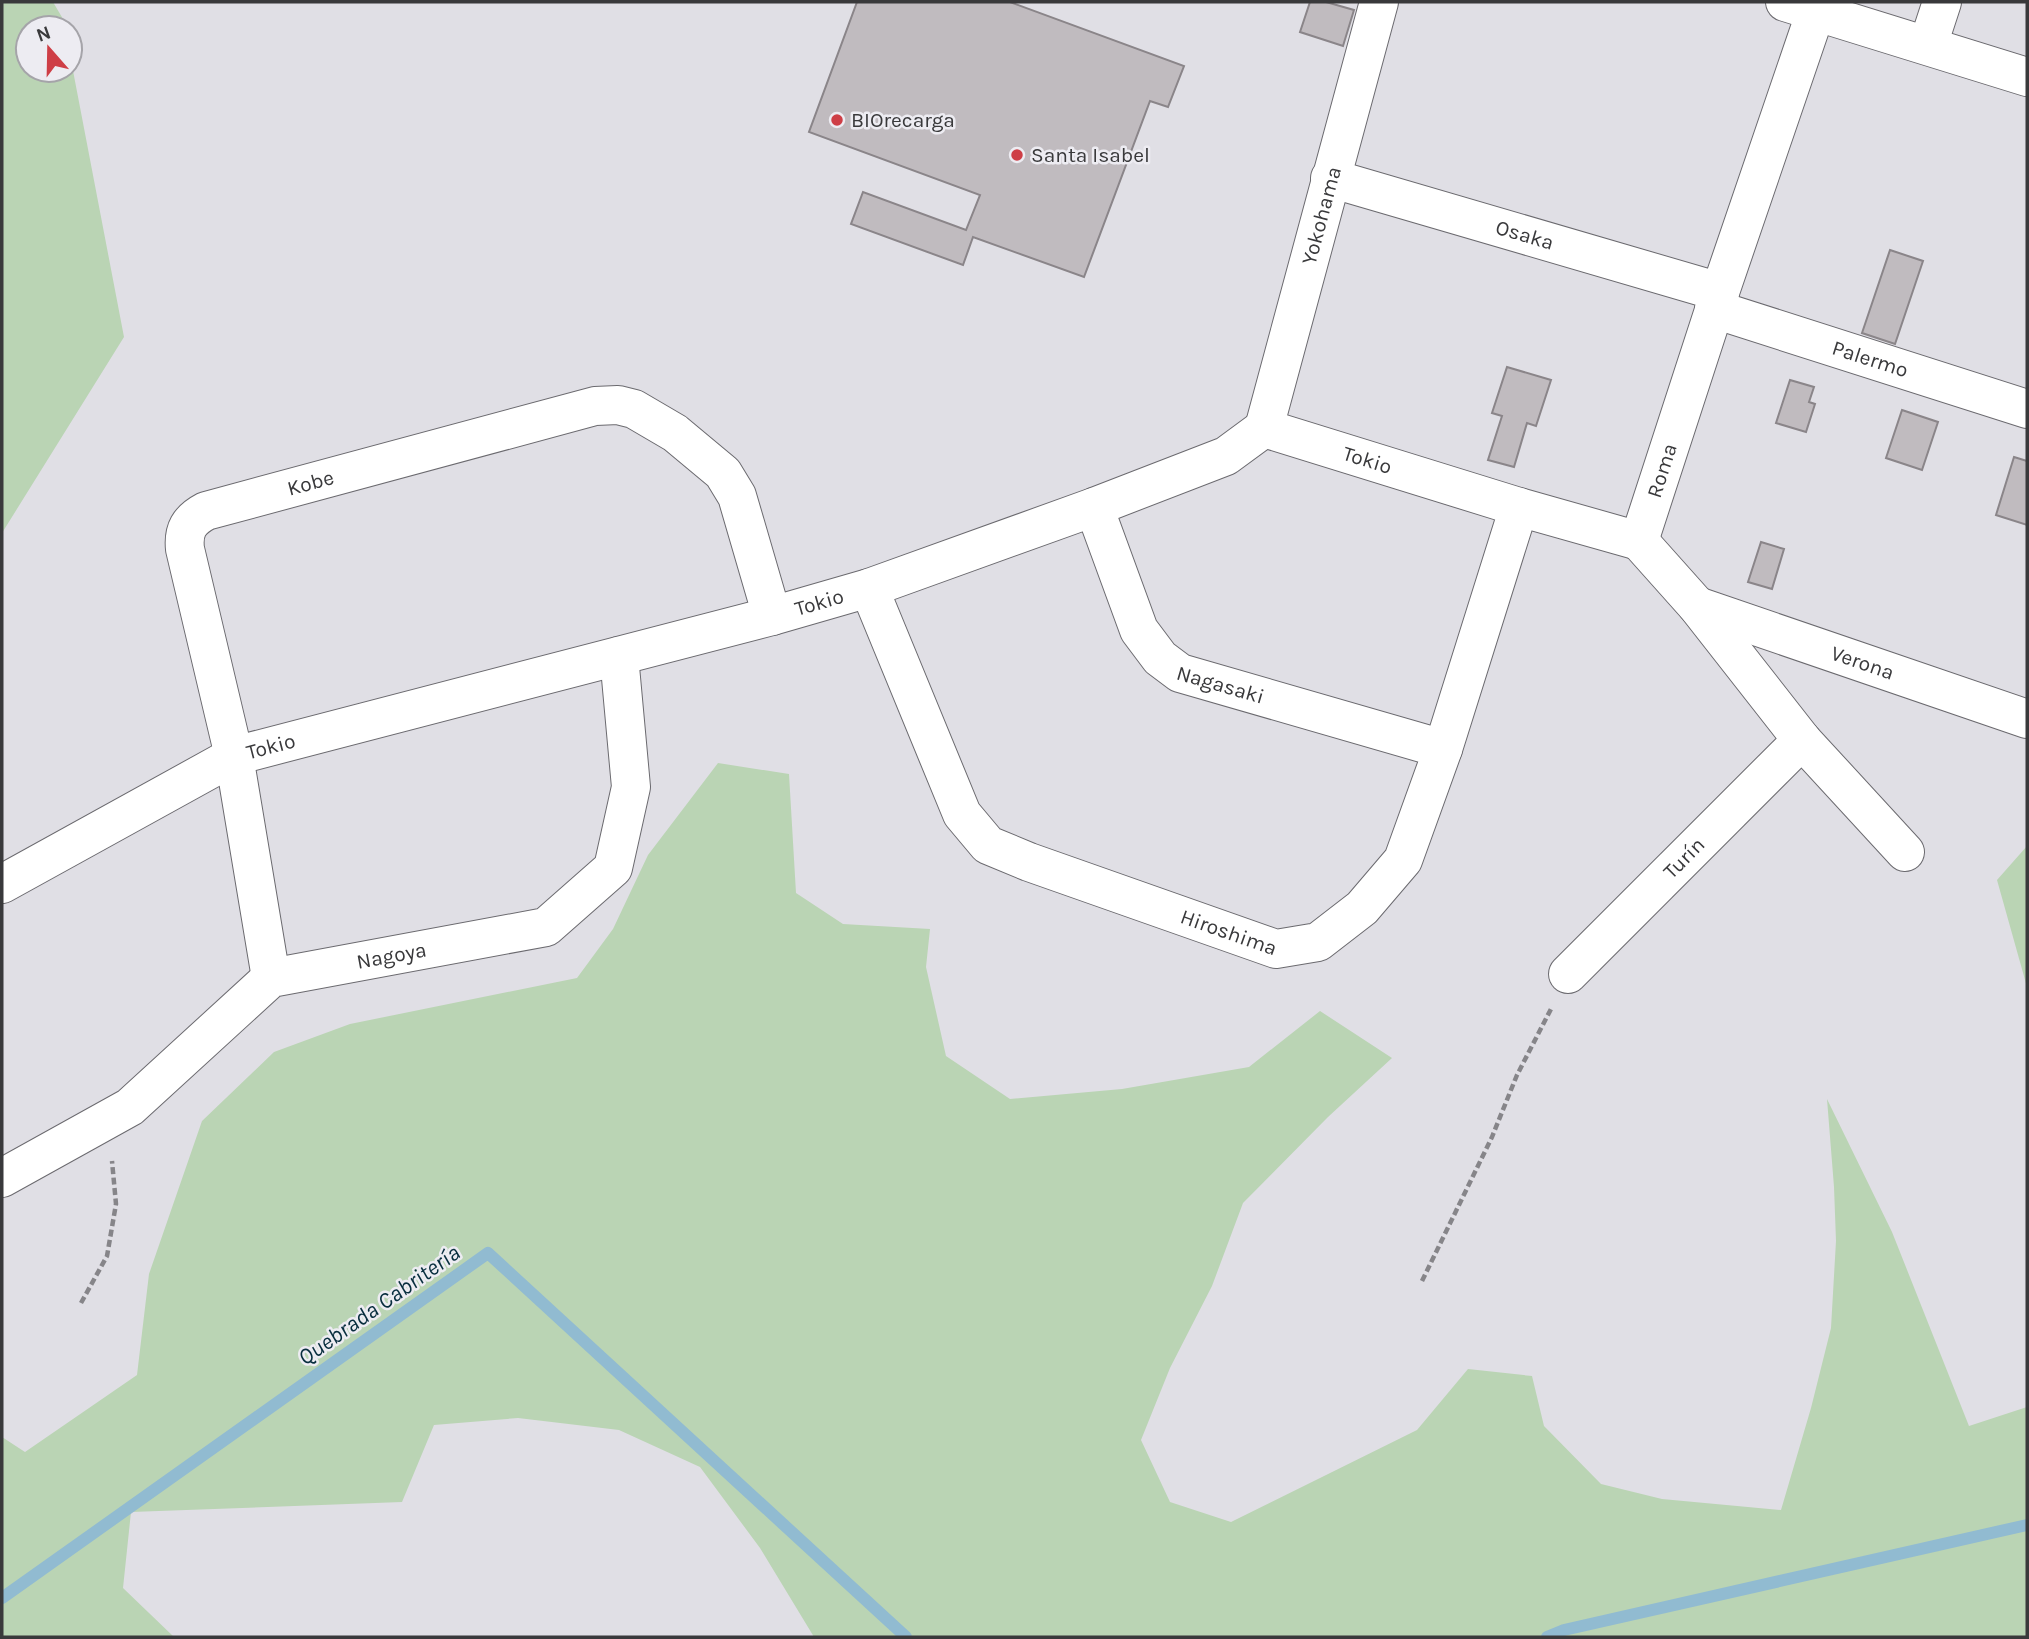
<svg xmlns="http://www.w3.org/2000/svg" width="2029" height="1639" font-family="Karla,sans-serif">
	<style>
		.green { fill: #bad4b4 }
		.lines { fill: none; stroke-linecap: round; stroke-linejoin: round }
		.stream { stroke: #91bbd1; stroke-width: 12 }
		.building { fill: #c0bbbf; stroke: #8a8589; stroke-width: 2 }
		.minor-casing { stroke: #6b6a6f; stroke-width: 40 }
		.major-casing { stroke: #6b6a6f; stroke-width: 40 }
		.path { stroke: #868589; stroke-width: 4.5; stroke-dasharray: 7 3.5; stroke-linecap: butt }
		.minor { stroke: #fff; stroke-width: 38 }
		.major { stroke: #fff; stroke-width: 38 }
		.poi-dot { fill: #ce3e46; stroke: #edecf2; stroke-width: 2.5 }
		.labels { text-anchor: middle; dominant-baseline: central; stroke-width: 5; stroke-linejoin: round; paint-order: stroke }
		.poi-label { font-size: 21px; fill: #39393b; stroke: #edecf2; text-anchor: start }
		.street-label { font-size: 21px; fill: #39393b; stroke: #edecf2 }
		.water-label { font-size: 23px; font-style: italic; fill: #082e3e; stroke: #edecf2 }
	</style>
	<rect width="100%" height="100%" fill="#e0dfe5"/>
	<path class="green" d="M2 2H53L63 19 65 28H28V70H70V55L124 337 2 533Z
		M718 763 789 774 796 893 843 924 930 929 926 967 946 1056 1010 1099 1122 1089 1249 1067 1320 1011 1392 1058 1328 1117 1243 1203 1212 1286 1170 1368 1141 1440 1170 1502 1231 1522 1417 1430 1468 1369 1532 1376 1544 1426 1601 1484 1662 1499 1781 1510 1811 1408 1831 1328 1836 1241 1834 1187 1827 1099 1892 1232 1969 1426 2027 1407V1636L814 1637 760 1548 700 1467 619 1430 518 1418 434 1425 402 1502 131 1512 123 1588 174 1637H2V1437L25 1452 137 1375 149 1274 202 1121 274 1052 350 1024 577 978 613 929 648 855Z
		M2027 846V987L1997 880Z"/>
	<g class="lines">
		<path class="stream" d="M2 1598 488 1253 906 1637
			M1547 1637 1564 1630 2027 1525"/>
	</g>
	<path class="building" d="M857 2H1010L1184 66 1168 107 1150 101 1084 277 973 237 963 265 851 224 863 192 966 230 980 195 809 132Z
		M1310 2H1326L1354 10 1343 46 1300 32Z
		M1890 250 1923 261 1895 344 1862 333Z
		M1507 367 1551 380 1536 426 1527 423 1514 467 1488 460 1502 416 1492 413Z
		M1790 380 1814 387 1809 402 1815 404 1806 432 1776 423Z
		M1902 410 1938 422 1922 470 1886 458Z
		M2014 457 2027 461V525L1996 515Z
		M1761 542 1784 549 1772 589 1748 582Z"/>
	<g class="lines">
		<defs>
			<g id="minor">
				<path d="M1928 45 1942 2"/>
				<path id="s1" d="M1330 178 1720 292"/>
				<path id="s2" d="M1714 309 2027 409"/>
				<path id="s3" d="M1264 428 1379 2"/>
				<path id="s4" d="M1094 507 1139 630 1160 658 1180 673 1443 749"/>
				<path id="s5" d="M1639 541 1720 292 1816 11"/>
				<path d="M1639 541 1697 606 1802 740 1905 852"/>
				<path id="s6" d="M869 588 962 814 988 845 1029 862 1276 949 1318 942 1362 908 1403 860 1443 749 1519 507"/>
				<path id="s7" d="M1697 606 2027 719"/>
				<path id="s8" d="M2 884 234 756 772 616 869 588 1094 507 1226 456 1264 428 1519 507 1639 541"/>
				<path id="s9" d="M1568 974 1802 740"/>
				<path id="s10" d="M271 978 234 756 185 549C183 530 189 520 206 511L595 406 618 405 634 409 675 433 723 473 737 496 772 616"/>
				<path id="s11" d="M2 1178 130 1107 271 978 546 927 613 868 631 787 619 656"/>
			</g>
			<path id="major" d="M1785 2 2027 77"/>
		</defs>
		<use href="#minor" class="minor-casing"/>
		<use href="#major" class="major-casing"/>
		<path class="path" d="M1422 1281 1492 1137 1517 1075 1552 1007
			M81 1303 107 1256 116 1204 112 1161"/>
		<use href="#minor" class="minor"/>
		<use href="#major" class="major"/>
	</g>
	<g class="poi-dot">
		<circle cx="837" cy="120" r="7"/>
		<circle cx="1017" cy="155" r="7"/>
	</g>
	<g class="labels">
		<g class="poi-label">
			<text x="851" y="120">BIOrecarga</text>
			<text x="1031" y="155">Santa Isabel</text>
		</g>
		<g class="street-label">
			<text stroke="none"><textPath href="#s3" startOffset="220">Yokohama</textPath></text>
			<text stroke="none"><textPath href="#s1" startOffset="203">Osaka</textPath></text>
			<text stroke="none"><textPath href="#s2" startOffset="164">Palermo</textPath></text>
			<text stroke="none"><textPath href="#s8" startOffset="1458">Tokio</textPath></text>
			<text stroke="none"><textPath href="#s5" startOffset="74">Roma</textPath></text>
			<text stroke="none"><textPath href="#s10" startOffset="593">Kobe</textPath></text>
			<text stroke="none"><textPath href="#s8" startOffset="870">Tokio</textPath></text>
			<text stroke="none"><textPath href="#s7" startOffset="175">Verona</textPath></text>
			<text stroke="none"><textPath href="#s4" startOffset="233">Nagasaki</textPath></text>
			<text stroke="none"><textPath href="#s8" startOffset="303">Tokio</textPath></text>
			<text stroke="none"><textPath href="#s9" startOffset="164">Turín</textPath></text>
			<text stroke="none"><textPath href="#s6" startOffset="541">Hiroshima</textPath></text>
			<text stroke="none"><textPath href="#s11" startOffset="460">Nagoya</textPath></text>
		</g>
		<g class="water-label">
			<text transform="translate(379 1305) rotate(-35)">Quebrada Cabritería</text>
		</g>
	</g>
	<rect width="2029" height="1639" fill="none" stroke="#39393b" stroke-width="7"/>
	<g transform="translate(49 49) rotate(340)"><circle r="33" fill="#edecf2" stroke="#a5a4a9" stroke-width="2"/>
	<path d="M0-5L12 26L0 18L-12 26Z" fill="#ce3e46"/>
	<text y="-10" font-size="19" font-weight="bold" text-anchor="middle" fill="#39393b">N</text>
	</g>
</svg>
